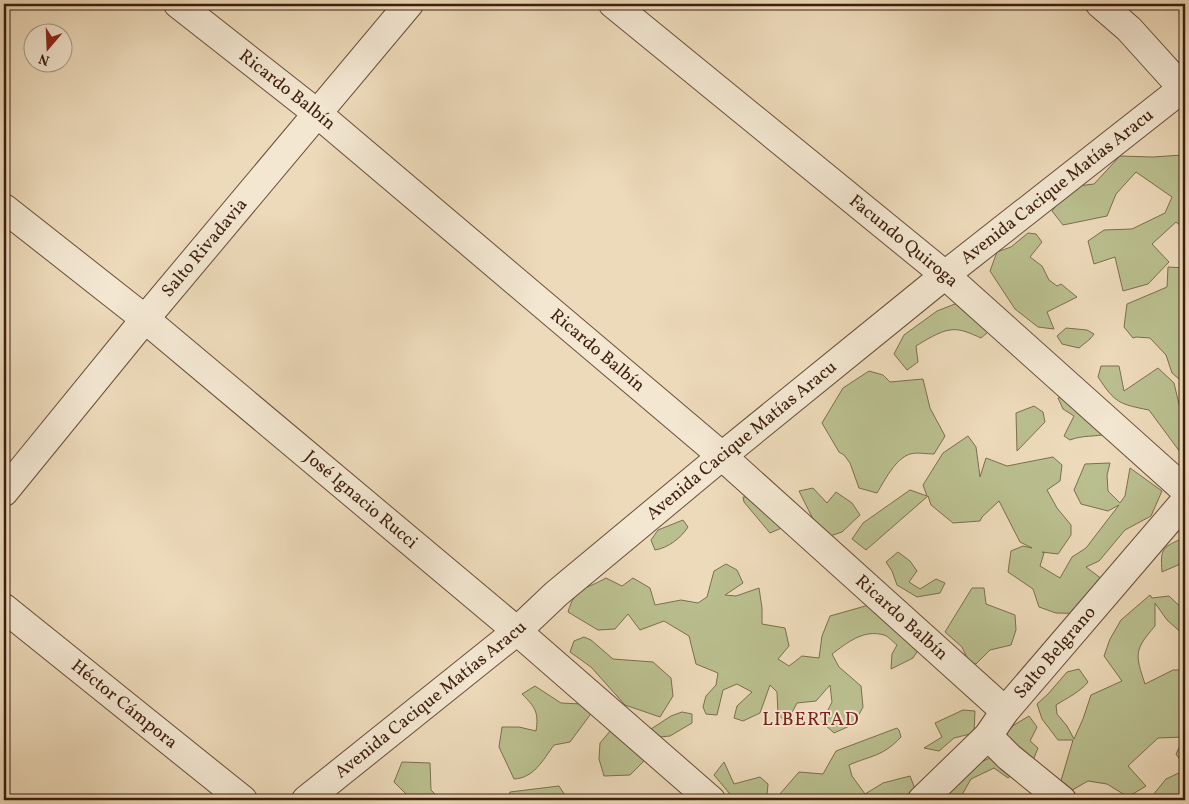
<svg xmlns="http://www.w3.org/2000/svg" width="1189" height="804" font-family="Vollkorn,serif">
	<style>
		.green { fill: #babf8f; stroke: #7c6e4e }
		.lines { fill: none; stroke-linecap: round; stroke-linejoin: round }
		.minor-casing { stroke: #6a4d38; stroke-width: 30 }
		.minor { stroke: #f3e7d2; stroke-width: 28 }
		.labels { text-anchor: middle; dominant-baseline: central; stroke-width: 4; stroke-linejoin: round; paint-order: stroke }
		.street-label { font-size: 18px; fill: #3e1e0c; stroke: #f3e7d2 }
		.neighbourhood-label { font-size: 19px; letter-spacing: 1px; fill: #7a1f14; stroke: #f3e7d2 }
	</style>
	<rect width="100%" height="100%" fill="#eddaba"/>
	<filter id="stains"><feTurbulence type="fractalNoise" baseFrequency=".004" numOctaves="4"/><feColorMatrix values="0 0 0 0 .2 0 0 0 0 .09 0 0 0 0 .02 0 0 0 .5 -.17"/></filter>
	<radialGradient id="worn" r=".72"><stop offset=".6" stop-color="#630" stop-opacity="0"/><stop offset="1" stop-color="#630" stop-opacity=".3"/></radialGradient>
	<path class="green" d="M1185 149V229L1176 222 1152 244 1169 262 1148 284 1123 291 1115 257 1094 264 1088 241 1104 230 1132 229 1165 213 1172 197 1136 172 1116 194 1107 216 1063 225 1052 211 1070 187 1094 184 1120 156 1153 157 1182 155Z
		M1028 233 1036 234 1042 242 1030 257 1042 266 1049 280 1057 286 1061 284 1077 297 1047 312 1054 329 1038 327 1015 309 990 271 997 252 1011 247Z
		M1168 267 1185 268V384L1172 373 1166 355 1150 338 1136 337 1133 338 1124 327 1127 304 1167 287Z
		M960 302 994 327 981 338C972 334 960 328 950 330 940 331 924 341 916 346L918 362 907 370 894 354 904 335 937 311Z
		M1066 328 1087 330 1094 334 1090 339 1079 348 1062 344 1057 336Z
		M1101 366H1119L1124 391 1158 368 1174 383 1183 421H1185V456H1183L1149 410C1119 404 1115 403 1098 377Z
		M869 371 883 375 890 382 923 379 930 408 945 436 934 454C927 454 917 452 910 454 895 459 885 480 877 493L859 488 850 463 844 455 839 452 822 423 843 388Z
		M1072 394 1107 434C1095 437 1082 435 1070 440L1064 436 1074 416 1063 409 1058 398Z
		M1034 406 1043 412 1045 422 1017 451 1016 413Z
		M968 436 976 447 980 477 986 458 1007 466 1053 457 1062 465 1060 481 1047 490 1057 508 1071 525V535L1058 554 1042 552 1044 553 1040 566 1060 578 1072 557 1086 548 1119 505 1108 511 1081 504 1074 490 1085 464 1110 463 1107 475 1108 491 1120 503 1125 496 1130 468 1162 491 1151 516 1125 530 1099 561 1086 567 1115 589 1100 614 1056 613 1039 607 1033 589 1008 572 1011 551 1023 546 1032 548 1020 542 999 501 982 517 980 521 953 523 931 505 928 496 866 550 852 539 863 523 910 490 927 496 923 485 943 453Z
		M813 488 827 503 836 492 852 503 860 515 842 532 830 536 816 525 799 491Z
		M743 497H752L784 527 770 533 744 502Z
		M683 520 688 527C681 538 668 548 655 550L651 540 658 530Z
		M1185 537V562L1162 572C1160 546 1163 548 1185 537Z
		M898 552 910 561 917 571 909 582 920 589 936 579 945 583 940 593 917 597 897 585 892 571 886 562Z
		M726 564 737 570 743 583 725 595 736 596 759 588 762 608V624L785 628 789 646 778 659 789 666 802 656 819 658 822 636 830 616 876 603 920 647 913 658 891 669 892 654 897 645C893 642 888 636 884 635 863 629 847 643 832 654L839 667 861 686 863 707 854 724 834 733 822 722 832 702 830 685 816 701 797 703 787 722 778 715 777 692 770 685 760 713 743 721 734 718 737 706 752 692 737 684 723 690 717 715 706 714 703 707 706 696 716 685 718 673 696 664 689 636 664 621 640 630 628 614 615 629 598 630 568 612C575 587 585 590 606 578L622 586 633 578 650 588 655 605 681 600 698 603 707 597 714 571Z
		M972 588H984L986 604 1015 615 1016 630 1011 645 990 650 976 664 969 662 962 647 945 632Z
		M1150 595 1152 598 1169 596 1185 611V636L1167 620 1155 603V626C1134 650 1135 654 1145 684L1173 670H1185V767L1176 754 1184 737 1158 738 1128 766 1146 786 1128 797 1107 784 1088 781 1067 793 1060 784 1073 740H1058L1042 719 1037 704 1048 694 1067 672 1079 669 1088 682C1080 692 1067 698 1056 705L1057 714 1067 726 1074 739 1083 719 1091 695 1122 681 1104 656 1110 639 1121 620Z
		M584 637 591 640 613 659 653 662 671 678 673 696 660 717 625 705 591 667 570 652 574 641Z
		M535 686 561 703 581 704 593 711 570 742 554 745C543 760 534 778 514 779L499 747 502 727H519L536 731C539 712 535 707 522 694Z
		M963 710 975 711 974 733 954 738 939 751 924 748 942 737 935 723Z
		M682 712 692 714V723L670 736 660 737 651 729 671 716Z
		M1029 716 1037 727 1030 741 1038 748 1032 763 1002 737 1014 725Z
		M897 728 899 730 901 737C882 757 872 755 849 765L852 776 865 794 883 783 910 776 919 799 918 800H735L714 775 724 762 734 784 760 777 768 784 767 795H779L799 772 823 774 836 751Z
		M611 730 653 742 643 762 630 775 604 776 599 759 600 743Z
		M990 758 1014 761 1018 770 1008 778 994 768 971 779 959 800H937L972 766Z
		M402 762 430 763 431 790 441 800H412L394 782Z
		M1185 770V796L1180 800H1132L1153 795 1166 779Z
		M559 786 568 800H508L510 792Z"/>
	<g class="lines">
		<defs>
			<g id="minor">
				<path id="s1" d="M178 4 318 114 722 456 1005 711"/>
				<path id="s2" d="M613 4 945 275 1185 490"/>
				<path d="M1100 4 1129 29 1185 91"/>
				<path id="s3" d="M4 208 145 319 517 631 711 800"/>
				<path id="s4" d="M4 492 145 319 409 4"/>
				<path id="s5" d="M4 608 243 800"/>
				<path d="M988 736 1009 757 1062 800"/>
				<path id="s6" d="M306 800 517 631 556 594 722 456 945 275 1183 88"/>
				<path id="s7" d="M922 800 988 736 1005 711 1185 501"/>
			</g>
		</defs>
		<use href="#minor" class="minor-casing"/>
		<use href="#minor" class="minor"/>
	</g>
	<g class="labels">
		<g class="street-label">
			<text stroke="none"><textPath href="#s1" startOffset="139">Ricardo Balbín</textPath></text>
			<text stroke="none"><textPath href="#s6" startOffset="970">Avenida Cacique Matías Aracu</textPath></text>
			<text stroke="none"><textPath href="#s2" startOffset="375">Facundo Quiroga</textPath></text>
			<text stroke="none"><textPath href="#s4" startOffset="316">Salto Rivadavia</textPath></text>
			<text stroke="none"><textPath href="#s1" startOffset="544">Ricardo Balbín</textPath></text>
			<text stroke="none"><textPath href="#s6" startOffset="565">Avenida Cacique Matías Aracu</textPath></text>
			<text stroke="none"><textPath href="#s3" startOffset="461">José Ignacio Rucci</textPath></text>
			<text stroke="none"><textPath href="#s1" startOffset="949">Ricardo Balbín</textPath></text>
			<text stroke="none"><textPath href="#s7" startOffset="199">Salto Belgrano</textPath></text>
			<text stroke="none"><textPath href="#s6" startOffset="160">Avenida Cacique Matías Aracu</textPath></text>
			<text stroke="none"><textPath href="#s5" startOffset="154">Héctor Cámpora</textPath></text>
		</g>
		<g class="neighbourhood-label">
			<text x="811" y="720">LIBERTAD</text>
		</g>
	</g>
	<rect width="1189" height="804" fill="none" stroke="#eddaba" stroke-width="20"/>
	<rect x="5" y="5" width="1179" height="794" fill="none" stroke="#3e1e0c" stroke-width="2.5"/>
	<rect x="10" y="10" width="1169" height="784" fill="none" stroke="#3e1e0c"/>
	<g transform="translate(48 48) rotate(199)"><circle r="24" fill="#f3e7d2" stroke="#ab9783"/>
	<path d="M0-4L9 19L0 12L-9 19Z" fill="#8f2418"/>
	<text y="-8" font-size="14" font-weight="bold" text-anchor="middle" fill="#3e1e0c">N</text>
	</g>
	<rect width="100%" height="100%" filter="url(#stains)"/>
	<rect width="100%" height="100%" fill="url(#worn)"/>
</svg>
